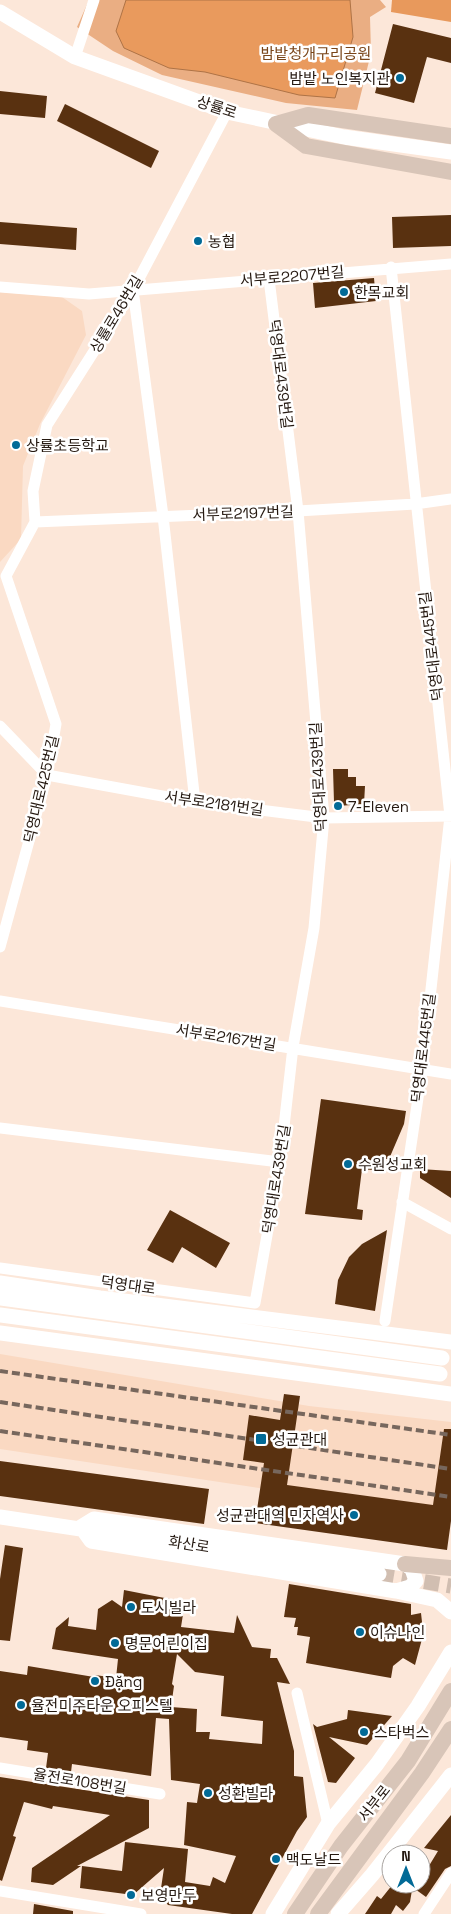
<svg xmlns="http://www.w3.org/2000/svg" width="451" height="1914" font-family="'Space Grotesk','Noto Sans KR',sans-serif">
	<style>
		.built { fill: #fad9c2 }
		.green { fill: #eaae83 }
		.forest { fill: #e8995c }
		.water { fill: #e99a5d; stroke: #ae7346 }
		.building { fill: #593110; fill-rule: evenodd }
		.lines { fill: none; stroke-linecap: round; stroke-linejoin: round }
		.tertiary-tunnel { stroke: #d1beb1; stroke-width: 15; stroke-dasharray: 15 8; stroke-linecap: butt }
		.minor { stroke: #fff; stroke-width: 11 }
		.tertiary { stroke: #fff; stroke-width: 15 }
		.secondary { stroke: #d8c5b8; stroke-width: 16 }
		.rail { stroke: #77675d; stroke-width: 4; stroke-dasharray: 8 4; stroke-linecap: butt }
		.poi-dot { fill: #016a97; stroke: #fff; stroke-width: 2 }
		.labels { text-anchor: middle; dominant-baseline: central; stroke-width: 5; stroke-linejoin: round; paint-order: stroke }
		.park-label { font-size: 15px; fill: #794519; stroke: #fff }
		.poi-label { font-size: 15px; fill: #251911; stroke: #fff; text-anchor: start }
		.street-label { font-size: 15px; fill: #251911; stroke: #fff }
	</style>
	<rect width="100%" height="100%" fill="#fce7d9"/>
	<path class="built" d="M0 292 62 297 82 311 86 335 40 424 23 466 21 539 0 562Z
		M0 1354 309 1406 451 1422V1517L0 1449Z"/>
	<path class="green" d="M89 0H380L386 7 370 17 371 53 357 110 286 103 162 75 113 51 77 27Z"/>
	<path class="forest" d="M392 0H451V22L391 12Z"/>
	<path class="water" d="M126 0H350L353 37 335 98 299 95 205 72 169 68 124 48 116 31Z"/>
	<path class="building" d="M393 24 451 38V63L427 57 414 103 375 93Z
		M0 91 47 96 45 118 0 114Z
		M65 104 159 151 151 168 57 121Z
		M451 215V246L393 248 392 217Z
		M0 222 77 228 76 250 0 244Z
		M374 278 376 301 315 308 313 283Z
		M333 769H348V777H356V786H365L364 804 338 806 334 802Z
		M321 1099 406 1111 404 1124 389 1159H384L383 1171 362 1169 357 1209 363 1210 362 1220 305 1214Z
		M420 1169 451 1171V1198L420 1178Z
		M170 1210 230 1243 216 1268 182 1247 173 1263 147 1250Z
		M387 1230 375 1311 335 1304 338 1280 349 1257 362 1244Z
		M284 1394 300 1396 287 1485 433 1505 444 1429H451V1521L447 1550 255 1523 264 1463 243 1460 249 1415 280 1420Z
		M0 1461 209 1489 204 1524 0 1496Z
		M5 1545 23 1548 10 1641 0 1640V1579Z
		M289 1584 411 1604V1615L421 1613 422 1622V1639L415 1665 403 1658 393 1666 391 1678 306 1663 310 1637 297 1635 298 1627H294L296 1618 284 1617Z
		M124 1590 185 1602 181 1627 234 1633 237 1615 252 1647 271 1649 270 1658H277L290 1684 277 1682 294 1751V1776L303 1777 307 1817 297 1831 252 1914H232L168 1905 160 1895 164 1868 133 1895 80 1888 82 1866 122 1871 125 1842 188 1849 185 1882 210 1886 213 1877 225 1883 236 1856 184 1845 187 1802 197 1803 200 1784 171 1780 169 1719 156 1718 151 1776 72 1764 71 1772 46 1768 48 1753 27 1750 28 1741 0 1737V1671L27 1675 28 1666 94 1677 95 1675 116 1678 118 1659 52 1649 56 1628 69 1617 68 1626 96 1630 98 1609 112 1600 122 1607ZM177 1654 195 1672 224 1676 221 1716 263 1721 262 1744 209 1739 210 1732H196L197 1709 171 1707 174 1686 172 1684Z
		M348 1710 392 1716 367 1745 329 1737 355 1758 336 1783 328 1782 313 1724 317 1727 347 1719Z
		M0 1777 149 1800V1828L77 1866H81L53 1885 31 1882 32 1868 110 1815 53 1806 52 1809 24 1802 13 1836 16 1837 2 1881 0 1880Z
		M451 1815V1866L445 1869 426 1897 415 1889 418 1884H421V1879L438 1851 424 1848Z
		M393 1884H413L410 1902 403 1911 396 1905 391 1914H365L377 1896 381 1899Z
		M34 1904 73 1911V1914H33Z"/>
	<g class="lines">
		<path class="tertiary-tunnel" d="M379 1574 451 1586"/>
		<path class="minor" d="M75 57 94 0
			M0 287 89 294 451 264
			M133 290 163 516 195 802
			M35 522 33 491 47 425 133 290 227 112
			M35 522 298 511 415 504 451 499
			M0 726 47 775 195 802 324 818 451 816
			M0 947 47 775 56 724 6 576 35 522
			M0 1001 451 1074
			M0 1128 280 1162
			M402 1202 451 1229
			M0 1268 255 1303 280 1162 293 1047 314 928 324 818 298 511 269 279
			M385 1321 422 1071 450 816 391 267
			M297 1693 328 1824
			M0 1768 160 1794
			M0 1891 141 1914
			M424 1914 451 1873"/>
		<path class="tertiary" d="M0 12 75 57 227 112 344 137 451 152
			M0 1283 100 1298 451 1342
			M0 1298 442 1358
			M0 1315 440 1374
			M0 1333 451 1394
			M0 1517 379 1574
			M81 1527 91 1541 396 1591 437 1600 451 1612
			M81 1527 94 1519 405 1564 412 1569 416 1581 410 1587 396 1591
			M273 1914 328 1824 377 1764 418 1706 451 1652
			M338 1914 372 1875 451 1775"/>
		<path class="secondary" d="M276 124 306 146 451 172
			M276 124 308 115 451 136
			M405 1564 451 1568
			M295 1914 341 1846 408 1761 451 1691
			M318 1914 422 1773 451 1729"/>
		<path class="rail" d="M0 1371 451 1435
			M0 1402 451 1469
			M0 1431 451 1497"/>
	</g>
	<g class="poi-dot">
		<circle cx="400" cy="78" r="5"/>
		<circle cx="198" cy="241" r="5"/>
		<circle cx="344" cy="292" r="5"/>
		<circle cx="16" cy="445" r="5"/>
		<circle cx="338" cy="806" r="5"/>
		<circle cx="348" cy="1164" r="5"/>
		<rect x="255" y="1433" width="12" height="12" rx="2.5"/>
		<circle cx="354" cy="1515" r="5"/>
		<circle cx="131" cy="1607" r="5"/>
		<circle cx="360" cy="1632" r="5"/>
		<circle cx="115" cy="1643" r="5"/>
		<circle cx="95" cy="1681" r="5"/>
		<circle cx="21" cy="1705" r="5"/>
		<circle cx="364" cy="1732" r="5"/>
		<circle cx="208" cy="1793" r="5"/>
		<circle cx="276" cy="1859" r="5"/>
		<circle cx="131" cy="1895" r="5"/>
	</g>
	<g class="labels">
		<g class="park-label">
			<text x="316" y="53">밤밭청개구리공원</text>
		</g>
		<g class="poi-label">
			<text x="390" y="78" text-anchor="end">밤밭 노인복지관</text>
			<text x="208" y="241">농협</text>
			<text x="354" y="292">한목교회</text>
			<text x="26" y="445">상률초등학교</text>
			<text x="348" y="806">7-Eleven</text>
			<text x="358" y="1164">수원성교회</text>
			<text x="272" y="1439">성균관대</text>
			<text x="344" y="1515" text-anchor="end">성균관대역 민자역사</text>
			<text x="141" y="1607">도시빌라</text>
			<text x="370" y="1632">이슈나인</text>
			<text x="125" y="1643">명문어린이집</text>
			<text x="105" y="1681">Đặng</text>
			<text x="31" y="1705">율전미주타운 오피스텔</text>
			<text x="374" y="1732">스타벅스</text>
			<text x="218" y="1793">성환빌라</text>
			<text x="286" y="1859">맥도날드</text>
			<text x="141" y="1895">보영만두</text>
		</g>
		<g class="street-label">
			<text transform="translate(217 107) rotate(18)">상률로</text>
			<text transform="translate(292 276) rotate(-5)">서부로2207번길</text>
			<text transform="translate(116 314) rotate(-59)">상률로46번길</text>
			<text transform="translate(281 374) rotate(83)">덕영대로439번길</text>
			<text transform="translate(243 513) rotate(-2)">서부로2197번길</text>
			<text transform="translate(431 646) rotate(-97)">덕영대로445번길</text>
			<text transform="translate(318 777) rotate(-93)">덕영대로439번길</text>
			<text transform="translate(41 789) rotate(-77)">덕영대로425번길</text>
			<text transform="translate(214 803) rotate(8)">서부로2181번길</text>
			<text transform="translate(226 1037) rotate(9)">서부로2167번길</text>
			<text transform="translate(423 1048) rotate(-83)">덕영대로445번길</text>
			<text transform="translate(276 1179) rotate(-81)">덕영대로439번길</text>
			<text transform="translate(128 1285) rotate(8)">덕영대로</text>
			<text transform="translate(189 1544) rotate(9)">화산로</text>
			<text transform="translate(80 1781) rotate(9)">율전로108번길</text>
			<text transform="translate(374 1803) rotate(-52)">서부로</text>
		</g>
	</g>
	<g transform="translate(406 1869)"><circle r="24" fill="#ffffff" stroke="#a8a3a0"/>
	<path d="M0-4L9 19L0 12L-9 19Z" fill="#016a97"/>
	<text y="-8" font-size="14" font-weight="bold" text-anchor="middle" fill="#251911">N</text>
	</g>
</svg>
